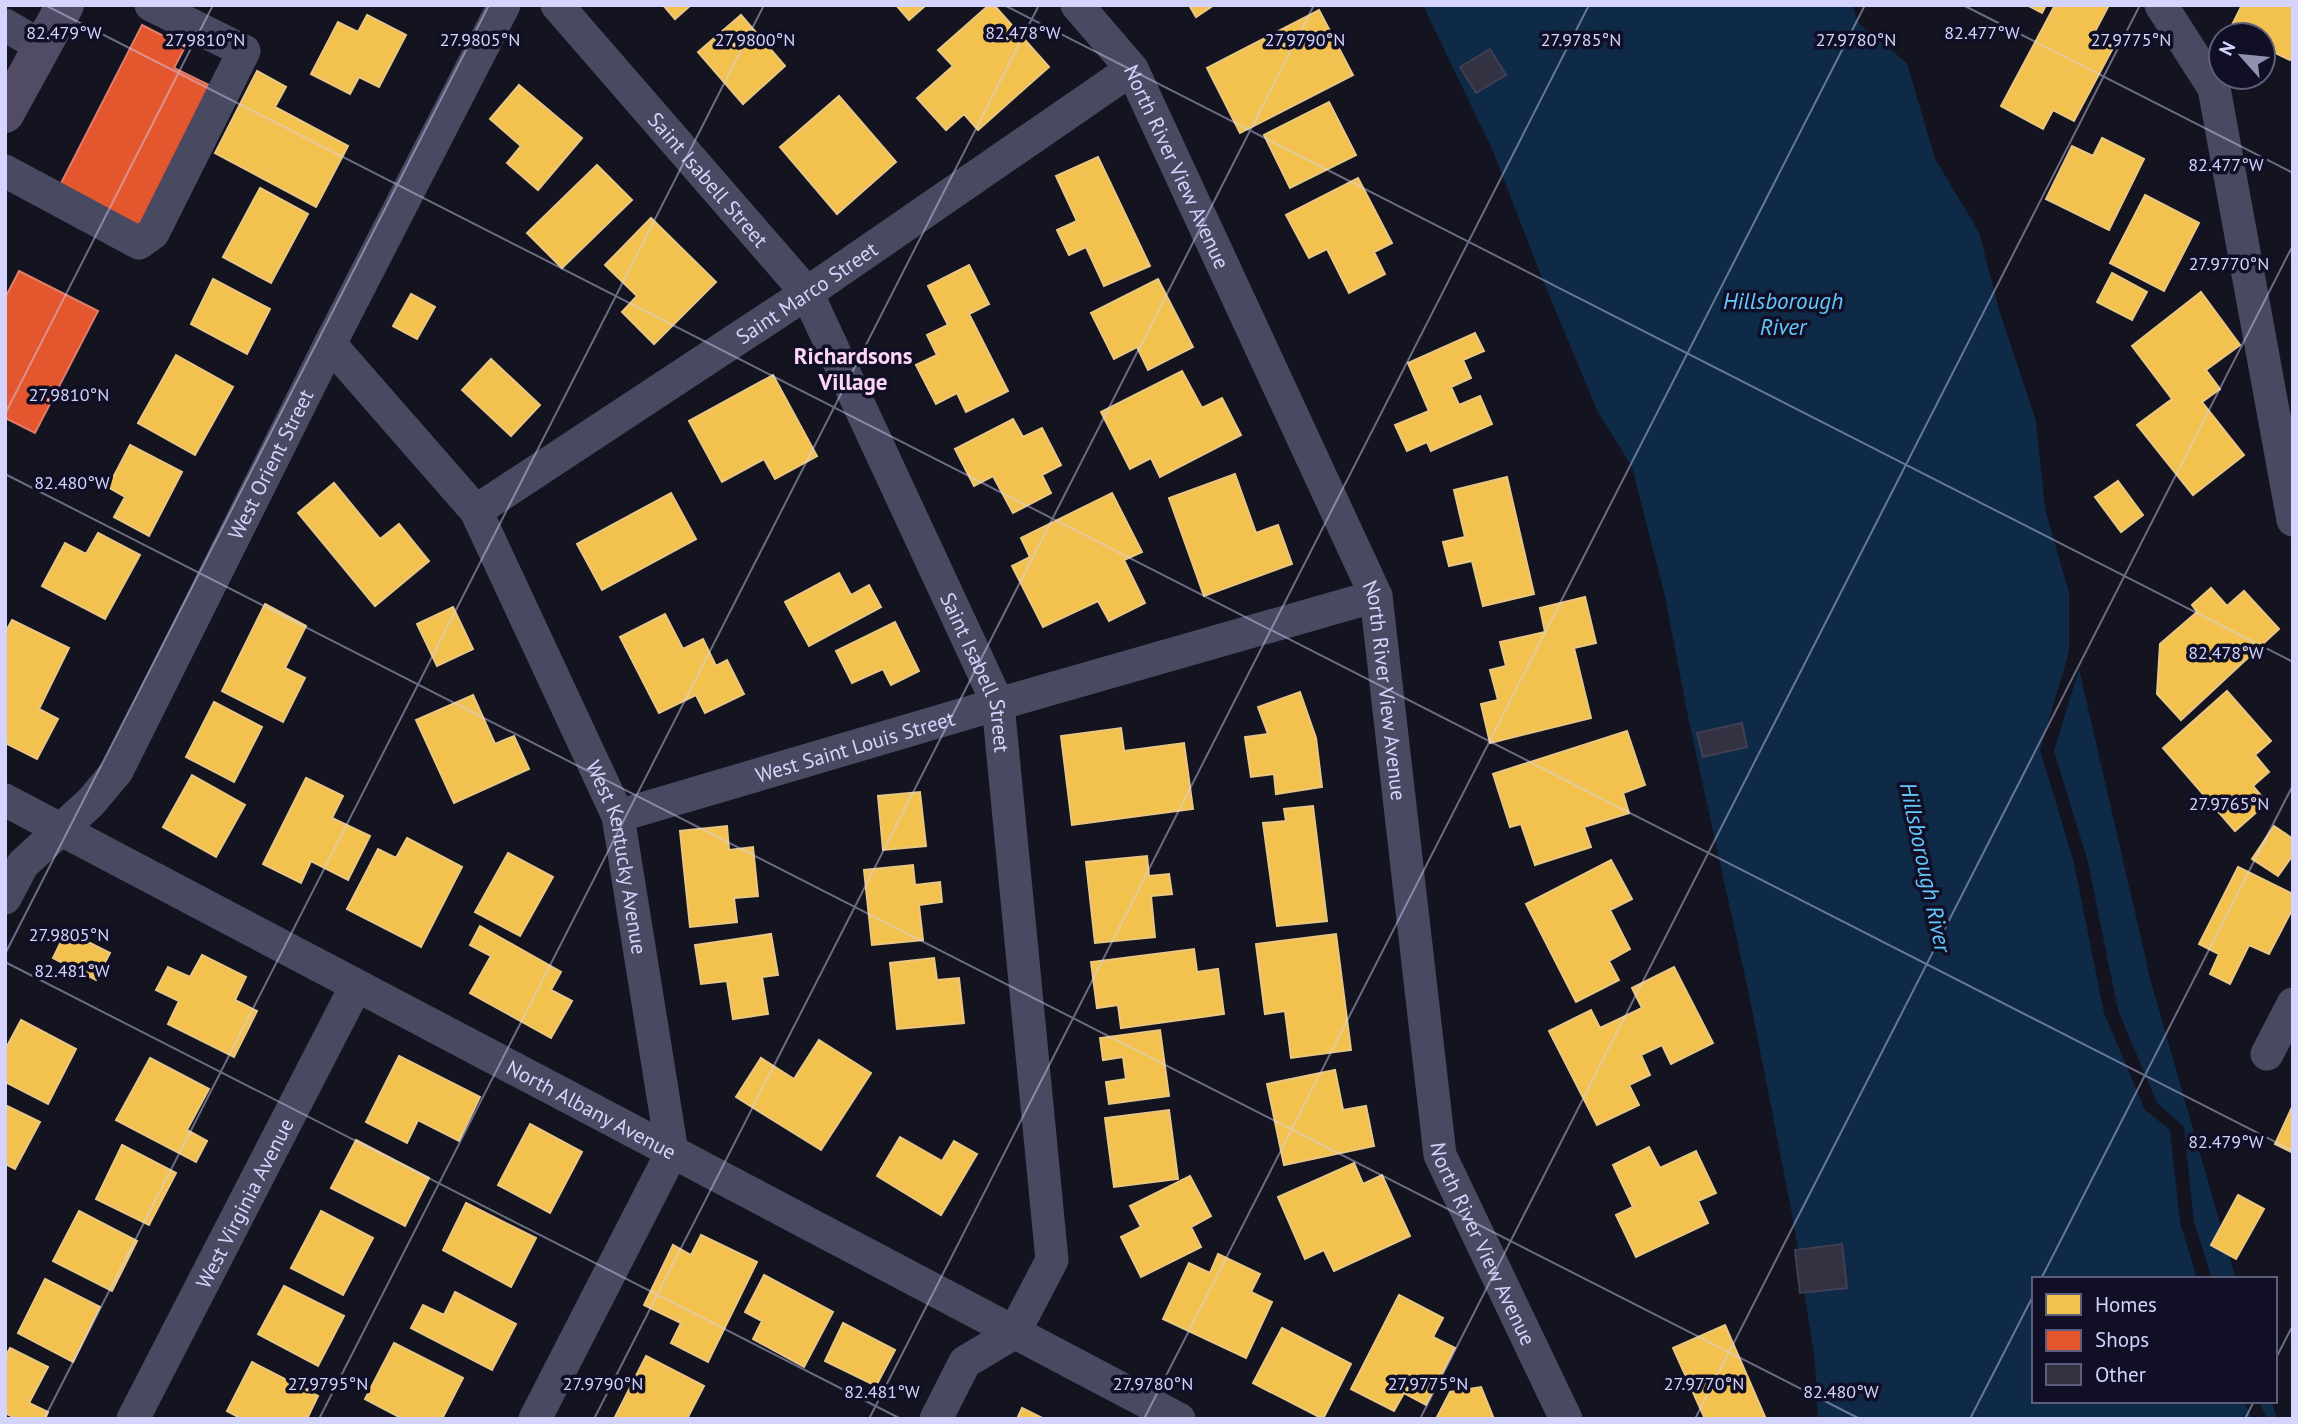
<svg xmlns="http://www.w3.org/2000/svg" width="2298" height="1424" font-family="'PT Sans',sans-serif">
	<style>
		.water { fill: #0f2a46 }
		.homes { fill: #f2c14e; stroke: #e9c783; stroke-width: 2 }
		.shops { fill: #e4572e; stroke: #df7c6c; stroke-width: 2 }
		.building { fill: #323242; stroke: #403f53; stroke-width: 2 }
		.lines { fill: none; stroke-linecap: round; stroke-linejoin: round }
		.minor { stroke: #494a61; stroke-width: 33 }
		.major { stroke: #514b66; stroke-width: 38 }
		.ticks { fill: none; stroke: #d4d4fe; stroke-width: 2; stroke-opacity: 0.45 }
		.labels { text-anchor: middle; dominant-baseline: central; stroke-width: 7; stroke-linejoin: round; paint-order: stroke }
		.street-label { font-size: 21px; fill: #d4d4fe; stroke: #100f25 }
		.water-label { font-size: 23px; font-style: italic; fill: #63c8fd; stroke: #100f25 }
		.neighbourhood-label { font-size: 23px; font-weight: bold; fill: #fed6f5; stroke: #100f25 }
		.ticks-label { font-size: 18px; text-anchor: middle; fill: #d4d4fe; stroke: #100f25; stroke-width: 7; stroke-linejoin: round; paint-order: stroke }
	</style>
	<rect width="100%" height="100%" fill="#141420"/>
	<path class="water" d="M1423 5H1852L1859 24 1907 63 1935 159 1979 232 1999 310 2036 421 2045 509 2069 593V652L2040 750 2074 863 2104 1013 2145 1110 2170 1130 2180 1222 2197 1279H2034V1401H2244L2252 1419H1818L1815 1362 1793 1219 1749 994 1689 722 1665 596 1632 467 1597 410 1542 278 1493 151Z
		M2079 669 2151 982 2236 1279H2212L2194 1221 2184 1127 2157 1103 2118 1010 2088 862 2054 751Z
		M2259 1401H2272L2277 1419H2267Z"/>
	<path class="homes" d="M663 5H691L675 19Z
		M896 5H926L909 20Z
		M989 5H994L1049 67 978 130 964 114 946 130 917 98 953 66 938 50Z
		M1189 5H1214L1196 17Z
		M2027 5H2046L2042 13Z
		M2055 5H2109L2092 37 2113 48 2074 121 2053 110 2043 129 2001 106Z
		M2242 5H2293V55L2290 60 2263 47V35H2238L2229 31Z
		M1319 10 1353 75 1240 133 1207 68Z
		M367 15 406 35 379 87 359 77 350 94 311 74 338 22 358 32Z
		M741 15 785 66 743 104 698 52Z
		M257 71 286 87 275 107 348 146 316 207 215 153Z
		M519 85 582 138 538 190 507 163 521 146 490 119Z
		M839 96 896 162 837 214 780 147Z
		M1329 102 1356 155 1290 188 1264 135Z
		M2102 138 2144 159 2109 230 2046 199 2072 146 2093 156Z
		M1098 157 1150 266 1104 286 1086 247 1069 255 1057 230 1077 221 1056 176Z
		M597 165 632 200 562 268 527 233Z
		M1358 178 1392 243 1374 252 1385 274 1349 293 1327 249 1309 258 1286 215Z
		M260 188 308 214 271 283 223 257Z
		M2145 195 2199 223 2164 291 2110 263Z
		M651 218 716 282 654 344 622 312 637 296 605 265Z
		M969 265 989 304 969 314 1008 391 966 412 957 393 936 404 916 365 937 355 927 335 948 325 928 286Z
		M2112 273 2147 292 2132 320 2097 302Z
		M213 279 270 309 247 354 191 324Z
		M1158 279 1193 347 1148 370 1137 347 1114 359 1091 313Z
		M2201 292 2240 345 2206 370 2220 389 2202 402 2244 455 2193 495 2137 425 2172 399 2132 346Z
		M411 294 435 307 417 339 393 326Z
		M1475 333 1484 351 1463 360 1471 378 1451 387 1459 405 1480 396 1492 424 1431 451 1427 442 1407 451 1395 425 1429 411 1408 363Z
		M176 355 233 387 195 455 138 423Z
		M491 359 540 405 511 436 462 390Z
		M1182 371 1202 408 1222 398 1241 435 1160 477 1151 458 1130 469 1101 412Z
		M773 375 817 456 775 479 764 459 722 482 689 421Z
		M1013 419 1023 437 1042 428 1061 465 1042 475 1051 493 1013 513 993 476 974 486 955 449Z
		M130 445 182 472 149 536 114 517 125 497 108 487Z
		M1235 474 1256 533 1278 525 1292 564 1204 596 1169 498Z
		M1507 477 1534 594 1483 606 1472 561 1449 566 1443 542 1465 537 1454 490Z
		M2118 481 2143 515 2121 532 2095 497Z
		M334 483 380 539 399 524 429 561 375 606 298 513Z
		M671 493 696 539 602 590 577 544Z
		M1112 493 1142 552 1124 560 1145 603 1109 621 1098 601 1043 627 1012 566 1030 557 1021 538Z
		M98 533 140 555 105 619 42 586 65 543 86 554Z
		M839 573 851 595 869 585 881 607 809 646 785 602Z
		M2211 588 2227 606 2244 591 2279 629 2181 720 2157 694 2160 644 2197 612 2192 605Z
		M1585 597 1596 643 1574 648 1591 718 1490 743 1481 704 1498 700 1490 670 1506 666 1500 642 1545 632 1540 608Z
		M265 604 306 626 285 668 305 678 283 722 222 691Z
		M453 607 473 649 437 666 417 624Z
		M665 614 683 649 703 639 716 666 727 660 744 694 705 713 696 695 659 713 620 637Z
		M12 620 69 648 39 709 58 719 37 759 5 743V633Z
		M895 622 919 671 891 685 883 669 852 683 836 651Z
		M2227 691 2271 741 2255 755 2269 772 2253 786 2267 803 2235 831 2163 748Z
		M1300 692 1316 738 1322 787 1276 794 1274 774 1251 777 1245 737 1268 734 1258 707Z
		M473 695 495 744 514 736 529 769 454 803 416 720Z
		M214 702 262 727 234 782 186 757Z
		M1121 728 1124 751 1184 743 1193 809 1072 825 1061 736Z
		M1627 731 1645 785 1623 793 1629 813 1584 827 1591 847 1535 865 1521 824 1510 827 1493 774Z
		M192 775 245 805 216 857 163 827Z
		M306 778 343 796 332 818 370 836 348 880 311 861 301 883 263 864Z
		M920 792 926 846 883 850 878 796Z
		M1313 806 1327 921 1277 926 1263 823 1286 821 1284 809Z
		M727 826 729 850 753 847 758 896 734 898 737 922 690 927 680 831Z
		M2274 826 2293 839V855L2278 876 2252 859Z
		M407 838 462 867 421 947 347 909 378 849 396 858Z
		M508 853 553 877 520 936 475 912Z
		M1147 856 1149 876 1169 874 1172 894 1151 896 1155 937 1095 943 1086 862Z
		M1611 860 1632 899 1610 910 1630 949 1609 961 1619 980 1576 1002 1526 904Z
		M913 865 915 885 940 882 942 902 919 905 923 940 872 945 864 870Z
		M2238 867 2293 894V908L2269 954 2249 945 2230 984 2210 974 2219 954 2199 944Z
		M480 926 561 972 551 990 572 1001 551 1038 470 993 491 956 470 945Z
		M66 931 110 953 96 980 53 958Z
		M771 934 778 975 762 977 768 1014 733 1019 727 981 701 984 695 945Z
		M1336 934 1351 1050 1291 1058 1285 1011 1265 1014 1256 944Z
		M1194 949 1197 972 1218 969 1224 1014 1121 1028 1118 1005 1097 1008 1091 962Z
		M202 955 246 977 235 1000 257 1011 234 1057 168 1024 179 1001 156 990 168 967 190 977Z
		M934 958 937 980 959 978 964 1023 897 1029 890 963Z
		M1674 967 1713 1043 1671 1064 1662 1045 1641 1055 1650 1075 1629 1085 1639 1105 1597 1125 1549 1031 1591 1010 1600 1028 1642 1008 1632 988Z
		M21 1020 76 1049 48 1104 5 1082V1050Z
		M1160 1030 1169 1096 1109 1104 1106 1082 1126 1079 1123 1057 1103 1060 1100 1038Z
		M819 1040 871 1073 821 1150 736 1097 761 1058 794 1079Z
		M399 1056 480 1097 459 1141 418 1120 407 1143 366 1122Z
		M150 1058 209 1089 187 1130 207 1141 196 1162 116 1120Z
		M1335 1070 1343 1110 1366 1106 1374 1146 1284 1165 1267 1084Z
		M5 1105 40 1122 15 1169 5 1164Z
		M2293 1105V1153L2275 1144Z
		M1169 1110 1178 1179 1114 1187 1105 1118Z
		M530 1124 582 1152 550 1213 498 1185Z
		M900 1137 942 1161 954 1141 977 1154 941 1215 877 1176Z
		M356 1140 429 1178 405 1226 331 1188Z
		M122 1145 176 1173 149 1225 96 1199Z
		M1649 1147 1660 1168 1696 1151 1716 1193 1698 1201 1708 1223 1636 1257 1616 1215 1633 1207 1613 1165Z
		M1354 1163 1363 1184 1382 1175 1410 1236 1334 1271 1324 1250 1305 1259 1278 1197Z
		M1190 1176 1211 1216 1191 1227 1201 1247 1141 1277 1121 1237 1141 1227 1130 1206Z
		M2238 1195 2264 1209 2236 1259 2211 1245Z
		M466 1203 536 1238 511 1287 443 1250Z
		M79 1211 137 1241 112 1291 53 1261Z
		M321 1211 373 1238 343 1295 291 1268Z
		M701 1235 757 1262 708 1362 671 1343 681 1323 644 1305 673 1245 691 1255Z
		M1218 1254 1260 1274 1251 1292 1272 1302 1246 1358 1163 1319 1189 1263 1210 1273Z
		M764 1275 833 1312 804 1367 753 1339 762 1321 745 1312Z
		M45 1279 100 1307 73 1362 18 1333Z
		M284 1286 344 1316 318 1366 258 1334Z
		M455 1292 516 1324 492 1370 411 1328 423 1305 444 1315Z
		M1399 1295 1443 1318 1433 1337 1455 1348 1426 1405 1404 1393 1394 1411 1351 1389Z
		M843 1323 895 1350 876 1386 825 1361Z
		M1725 1325 1766 1419H1705L1673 1348Z
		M1282 1328 1351 1364 1323 1419 1253 1383Z
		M394 1343 463 1378 442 1419H403L365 1399Z
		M10 1348 48 1367 29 1403 48 1412 45 1419H17L5 1413V1357Z
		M646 1356 704 1386 687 1419H614Z
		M252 1362 318 1396 307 1419H242L227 1411Z
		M1481 1387 1494 1419H1436L1450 1392Z
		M1022 1408 1044 1419H1017Z"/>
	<path class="shops" d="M142 25 185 47 174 68 217 89 142 234 57 191Z
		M19 271 98 311 35 433 5 418V298Z"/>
	<path class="building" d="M1490 49 1506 75 1476 93 1460 67Z
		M1742 723 1747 747 1703 757 1697 733Z
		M1842 1244 1847 1288 1800 1293 1795 1250Z"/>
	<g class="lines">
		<g class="minor">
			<path id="s1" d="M557 5 807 293 998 704 1052 1260 1014 1333 965 1362 936 1419"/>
			<path id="s2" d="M1077 5 1132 69 1376 596 1440 1155 1566 1419"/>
			<path d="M2161 5 2214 88 2293 520"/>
			<path d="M5 25 41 46"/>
			<path d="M5 171 139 243 153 233 244 51 151 5"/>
			<path id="s3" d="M330 344 476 511 618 816 672 1152 535 1419"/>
			<path id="s4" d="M476 511 807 293 1132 69"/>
			<path id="s5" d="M5 800 1179 1419"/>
			<path id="s6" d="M618 816 998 704 1376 596"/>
			<path id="s7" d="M5 898 23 864 91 802 117 771 330 344 504 5"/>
			<path d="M2267 1054 2293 1004"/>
			<path id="s8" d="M133 1419 356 986"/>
		</g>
		<path class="major" d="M5 114 65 5"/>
	</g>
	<path class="ticks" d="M45 5 2293 1151M1004 5 2293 662M1963 5 2293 173M5 414 213 5M5 474 1860 1419M5 954 489 5M5 962 901 1419M2041 1279 2293 785M2275 1360 2293 1325M44 1419 764 5M319 1419 1039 5M594 1419 1314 5M869 1419 1589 5M1144 1419 1865 5M1420 1419 2140 5M1695 1419 2293 245M1970 1419 2034 1294M2245 1419 2254 1401"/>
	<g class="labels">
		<g class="street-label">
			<text stroke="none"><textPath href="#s2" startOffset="192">North River View Avenue</textPath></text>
			<text stroke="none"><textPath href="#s1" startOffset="231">Saint Isabell Street</textPath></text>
			<text stroke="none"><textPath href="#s4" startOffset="396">Saint Marco Street</textPath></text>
			<text stroke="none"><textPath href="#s7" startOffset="514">West Orient Street</textPath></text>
			<text stroke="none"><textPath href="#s1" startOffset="798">Saint Isabell Street</textPath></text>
			<text stroke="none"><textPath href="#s2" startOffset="760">North River View Avenue</textPath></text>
			<text stroke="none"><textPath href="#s6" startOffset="247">West Saint Louis Street</textPath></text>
			<text stroke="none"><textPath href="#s3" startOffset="598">West Kentucky Avenue</textPath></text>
			<text stroke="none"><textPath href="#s5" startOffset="663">North Albany Avenue</textPath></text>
			<text stroke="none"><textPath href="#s8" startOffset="243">West Virginia Avenue</textPath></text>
			<text stroke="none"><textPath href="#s2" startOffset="1326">North River View Avenue</textPath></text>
		</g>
		<g class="water-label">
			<text x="1783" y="300">Hillsborough<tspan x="1783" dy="26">River</tspan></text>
			<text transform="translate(1926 867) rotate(78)">Hillsborough River</text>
		</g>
		<g class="neighbourhood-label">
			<text x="853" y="355">Richardsons<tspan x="853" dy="26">Village</tspan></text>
		</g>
	</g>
	<g class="ticks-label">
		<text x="1982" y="39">82.477°W</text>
		<text x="64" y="39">82.479°W</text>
		<text x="1023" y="39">82.478°W</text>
		<text x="205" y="46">27.9810°N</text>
		<text x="480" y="46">27.9805°N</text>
		<text x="755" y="46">27.9800°N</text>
		<text x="1305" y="46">27.9790°N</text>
		<text x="1581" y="46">27.9785°N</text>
		<text x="1856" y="46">27.9780°N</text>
		<text x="2131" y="46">27.9775°N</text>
		<text x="2226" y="171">82.477°W</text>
		<text x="2229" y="270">27.9770°N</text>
		<text x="69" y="401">27.9810°N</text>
		<text x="72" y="489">82.480°W</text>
		<text x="2226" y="659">82.478°W</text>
		<text x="2229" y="810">27.9765°N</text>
		<text x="69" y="941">27.9805°N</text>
		<text x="72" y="977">82.481°W</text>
		<text x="2226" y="1148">82.479°W</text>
		<text x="328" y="1390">27.9795°N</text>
		<text x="603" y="1390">27.9790°N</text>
		<text x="1153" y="1390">27.9780°N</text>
		<text x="1428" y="1390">27.9775°N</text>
		<text x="1704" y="1390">27.9770°N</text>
		<text x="882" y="1398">82.481°W</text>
		<text x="1841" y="1398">82.480°W</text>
	</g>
	<rect width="2298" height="1424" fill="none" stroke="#d4d4fe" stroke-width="14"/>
	<rect x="2032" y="1277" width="245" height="126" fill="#100f25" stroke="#5e5e7c" stroke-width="2"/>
	<rect x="2046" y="1294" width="35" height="21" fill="#f2c14e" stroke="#5e5e7c" stroke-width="2"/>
	<text x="2095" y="1312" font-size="21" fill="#d4d4fe">Homes</text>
	<rect x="2046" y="1330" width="35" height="21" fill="#e4572e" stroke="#5e5e7c" stroke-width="2"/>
	<text x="2095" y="1347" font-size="21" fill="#d4d4fe">Shops</text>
	<rect x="2046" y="1364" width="35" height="21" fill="#323242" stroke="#5e5e7c" stroke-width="2"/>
	<text x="2095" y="1382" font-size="21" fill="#d4d4fe">Other</text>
	<g transform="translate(2242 56) rotate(297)"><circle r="33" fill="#100f25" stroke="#5e5e7c" stroke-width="2"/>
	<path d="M0-5L12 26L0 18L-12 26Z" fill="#9191b0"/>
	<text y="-10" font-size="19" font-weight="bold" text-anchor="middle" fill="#d4d4fe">N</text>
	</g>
</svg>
